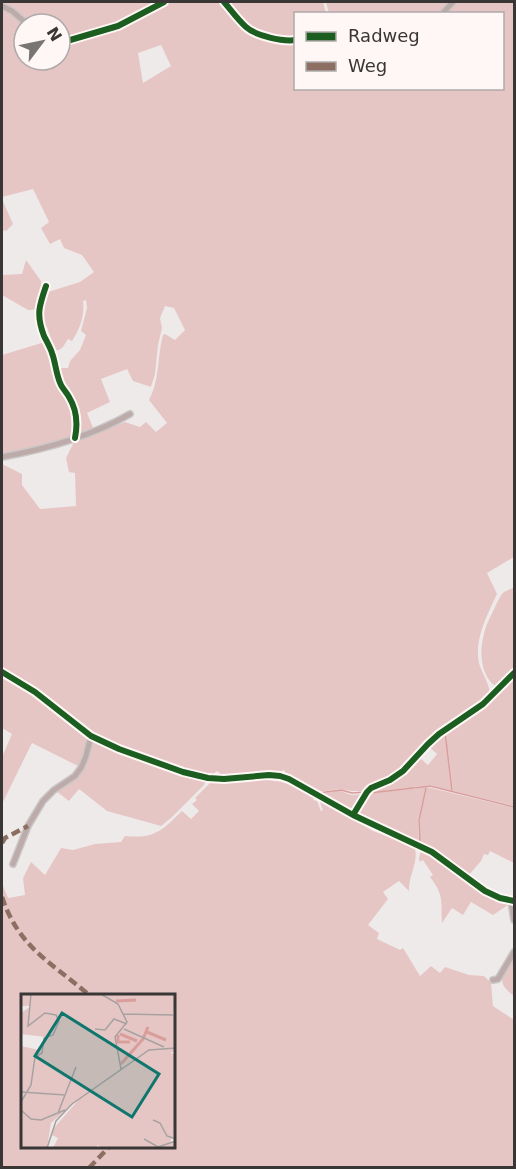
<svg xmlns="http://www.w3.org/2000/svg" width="516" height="1169" font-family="'DejaVu Sans',sans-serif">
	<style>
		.green { fill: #e6c6c4; fill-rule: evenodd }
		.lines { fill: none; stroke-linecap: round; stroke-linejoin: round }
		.stream { stroke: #d99e9b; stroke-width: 1.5 }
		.minor-casing { stroke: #cac7c7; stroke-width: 8 }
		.minor { stroke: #bcaba9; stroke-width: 5 }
		.quiet { stroke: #8d6e63; stroke-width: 4.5; stroke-dasharray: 9 4.5; stroke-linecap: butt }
		.cycleway-casing { stroke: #fef7f6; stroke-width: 10 }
		.cycleway { stroke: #1b5e20; stroke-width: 6 }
		.inset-river { fill: none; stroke: #d99e9b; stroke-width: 3 }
		.inset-road { fill: none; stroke: #a6a2a2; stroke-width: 1.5 }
		.view { fill: #0f766e; fill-opacity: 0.15; stroke: #0f766e; stroke-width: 3 }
		.inset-edge { fill: none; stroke: #393636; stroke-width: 3 }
	</style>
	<rect width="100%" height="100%" fill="#efeaea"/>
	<path class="green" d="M2 2H323L326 13 296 14 295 38C279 40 266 34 251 28L252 33 285 43 295 42 296 88H502V14L444 13 455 2H514V557L487 573 497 594C487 616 474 639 479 663 482 674 490 684 490 695L481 704 438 733 400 773 366 791H352L339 789 326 791H319L317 792 297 779 285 775V771L283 770 281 773 270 772 239 776 217 777 220 773 217 771 211 776C184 771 159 761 133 751 119 746 103 741 91 733 74 723 60 708 45 695 32 685 17 676 2 669V464L22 474V485L40 509 76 506 75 473 69 472 66 458 74 442 78 439 125 422 140 427 146 422 156 432 167 423 149 400C160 380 157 357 163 335L165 334 175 340 185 330 174 308 165 306 160 318 162 328 158 345 155 374 151 387 133 381 127 369 101 379 110 402 87 413 94 430 82 434 79 431V420L77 408 60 378 58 368H68L70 361 80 350 86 335 81 331 87 308 86 300 83 301C85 315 80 329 72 341L68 339 63 347 59 350H55L47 327 43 325C41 315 39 300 48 292L80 282 94 272 82 255 64 248 60 239 50 244 41 228 49 222 33 189 2 197V9H4L5 5 2 4ZM24 24H60V60H24ZM161 45 171 66 143 83 138 53Z
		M326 2H452L439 14 329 13Z
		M2 199 13 224 6 231 2 230Z
		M26 260 41 281C42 288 42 301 38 307 35 310 32 310 28 310L2 295V275L22 274Z
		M45 342 69 399 75 418 73 434 69 438 30 450 2 455V355Z
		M514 588V671L497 687C480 677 479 651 484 634 486 624 491 616 495 607 497 603 499 598 502 594 505 591 510 589 514 588Z
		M2 675C33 691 59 713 86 736 89 746 84 757 80 767L32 743 2 804V757L12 734 2 728Z
		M514 675V806L453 791 448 750 447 749 452 791 430 785 413 787V789L426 786 418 820 419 843 359 815C358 808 366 801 368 794L406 789V788L371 793 370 792 374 788 398 778 419 757 428 765 437 754 428 746 444 732 446 743H447L446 731 489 702Z
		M95 741 163 768 200 778 205 782 204 785 171 818 161 826 107 811 79 789 69 801 56 791 76 777 92 742Z
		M261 780C286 780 293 786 314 798L313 800 317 801 321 811 323 810 319 800 373 831 414 846C420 860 408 876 409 891L399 881 383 892 388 899 368 925 379 933 377 939 400 950 403 948 420 976 431 966 440 973 445 967 469 975 484 976 488 980 491 982 493 1006 514 1020V1167H2V883L8 898 25 895 23 878 31 862 45 875 61 848 73 850 95 844 121 842 125 836C156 839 162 830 182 811L191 819 199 811 192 804 197 800 195 798 211 782 234 783ZM22 995H174V1146H22Z
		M427 787 514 808V863L490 851 488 855 484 854 481 861 468 876 420 844 419 820Z
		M335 791H341L351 795 364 794 358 805 349 810 320 794Z
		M421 849 507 902 508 905 493 915 471 902 463 915 452 908 442 923C441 901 444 895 430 877L433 875 423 860 420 862 419 859Z
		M514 958V996C494 982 503 974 514 958Z"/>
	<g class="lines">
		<path class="stream" d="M445 732 452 790
			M212 782 275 779 287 782 315 797
			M318 793 341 790 352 793 366 792
			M370 793 430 786 514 807
			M420 843 419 820 426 788"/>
		<defs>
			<path id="minor" d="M224 2C231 10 238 20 246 27 256 36 283 42 296 40
				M2 6 12 11 27 24
				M442 14 453 2
				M60 43 118 26 164 2
				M46 286C39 306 36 315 44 336 47 342 50 347 52 353 56 364 56 375 61 385 63 389 67 393 69 397 77 410 78 423 75 438
				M2 457C46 449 90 437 130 414
				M2 672 35 692 91 736 119 749 183 772 208 778 224 779 269 775 280 776 289 779 353 815 432 852 485 891 500 898 514 901
				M353 815 367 792 371 788 390 780 403 771 428 744 439 734 483 704 514 673
				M13 864 28 826 43 801 54 790 75 776 81 768 86 756 91 736
				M511 901 514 920
				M493 980 498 979 514 952"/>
		</defs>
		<use href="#minor" class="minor-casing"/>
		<use href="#minor" class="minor"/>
		<path class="quiet" d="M2 843 5 838 28 826
			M2 897C19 948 51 962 89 995
			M89 1168 110 1146"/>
		<defs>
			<path id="cycleway" d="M224 2C231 10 238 20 246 27 256 36 283 42 296 40
				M60 43 118 26 164 2
				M46 286C39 306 36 315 44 336 47 342 50 347 52 353 56 364 56 375 61 385 63 389 67 393 69 397 77 410 78 423 75 438
				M2 672 35 692 91 736 119 749 183 772 208 778 224 779 269 775 280 776 289 779 353 815 432 852 485 891 500 898 514 901
				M353 815 367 792 371 788 390 780 403 771 428 744 439 734 483 704 514 673"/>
		</defs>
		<use href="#cycleway" class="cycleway-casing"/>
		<use href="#cycleway" class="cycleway"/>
	</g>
	<g transform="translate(21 994)">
		<rect width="154" height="154" fill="#efeaea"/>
		<path d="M0 0H154V57L149 59 154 60V141L149 147 154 148V154H81L77 151 74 154H32L37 144 31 141 33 134 59 104 30 129 26 154H0V52L18 56 24 43 0 40V19L10 12H0Z" fill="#e6c6c4"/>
		<path class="inset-river" d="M95 7 115 6M126 38 145 46M99 40 116 47M97 41V48H109M100 70 122 45 127 33"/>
		<path class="inset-road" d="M80 0 97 10 106 28 94 43 100 75M102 20 152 21M74 35 84 36 93 25 106 30M103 35 143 53M0 98 44 101 55 73M0 108 10 91 14 63 21 59 23 44 32 41 38 27 35 21 24 19 7 32 10 0M0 116 10 125 20 126 44 116M37 119 44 101M132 126 139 129 146 142 155 145M123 145 137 153 155 147M26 154 35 127 51 110 128 56 155 54"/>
		<path class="view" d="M41 19 138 80 111 123 14 62Z"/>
		<rect width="154" height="154" class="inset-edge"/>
	</g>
	<rect width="516" height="1169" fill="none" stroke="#393636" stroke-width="6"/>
	<rect x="294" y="12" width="210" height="78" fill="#fef7f6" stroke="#afaaa9" stroke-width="1.5"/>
	<rect x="306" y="32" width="30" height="9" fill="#1b5e20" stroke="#afaaa9" stroke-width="1.5"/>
	<text x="348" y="42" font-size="18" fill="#393636">Radweg</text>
	<rect x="306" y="62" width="30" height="9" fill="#8d6e63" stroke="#afaaa9" stroke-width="1.5"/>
	<text x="348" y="72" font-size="18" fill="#393636">Weg</text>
	<g transform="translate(42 42) rotate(58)"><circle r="28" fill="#fef7f6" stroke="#afaaa9" stroke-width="1.5"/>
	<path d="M0-4.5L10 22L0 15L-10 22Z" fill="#797575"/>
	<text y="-9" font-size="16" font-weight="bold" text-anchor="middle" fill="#393636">N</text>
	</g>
</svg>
